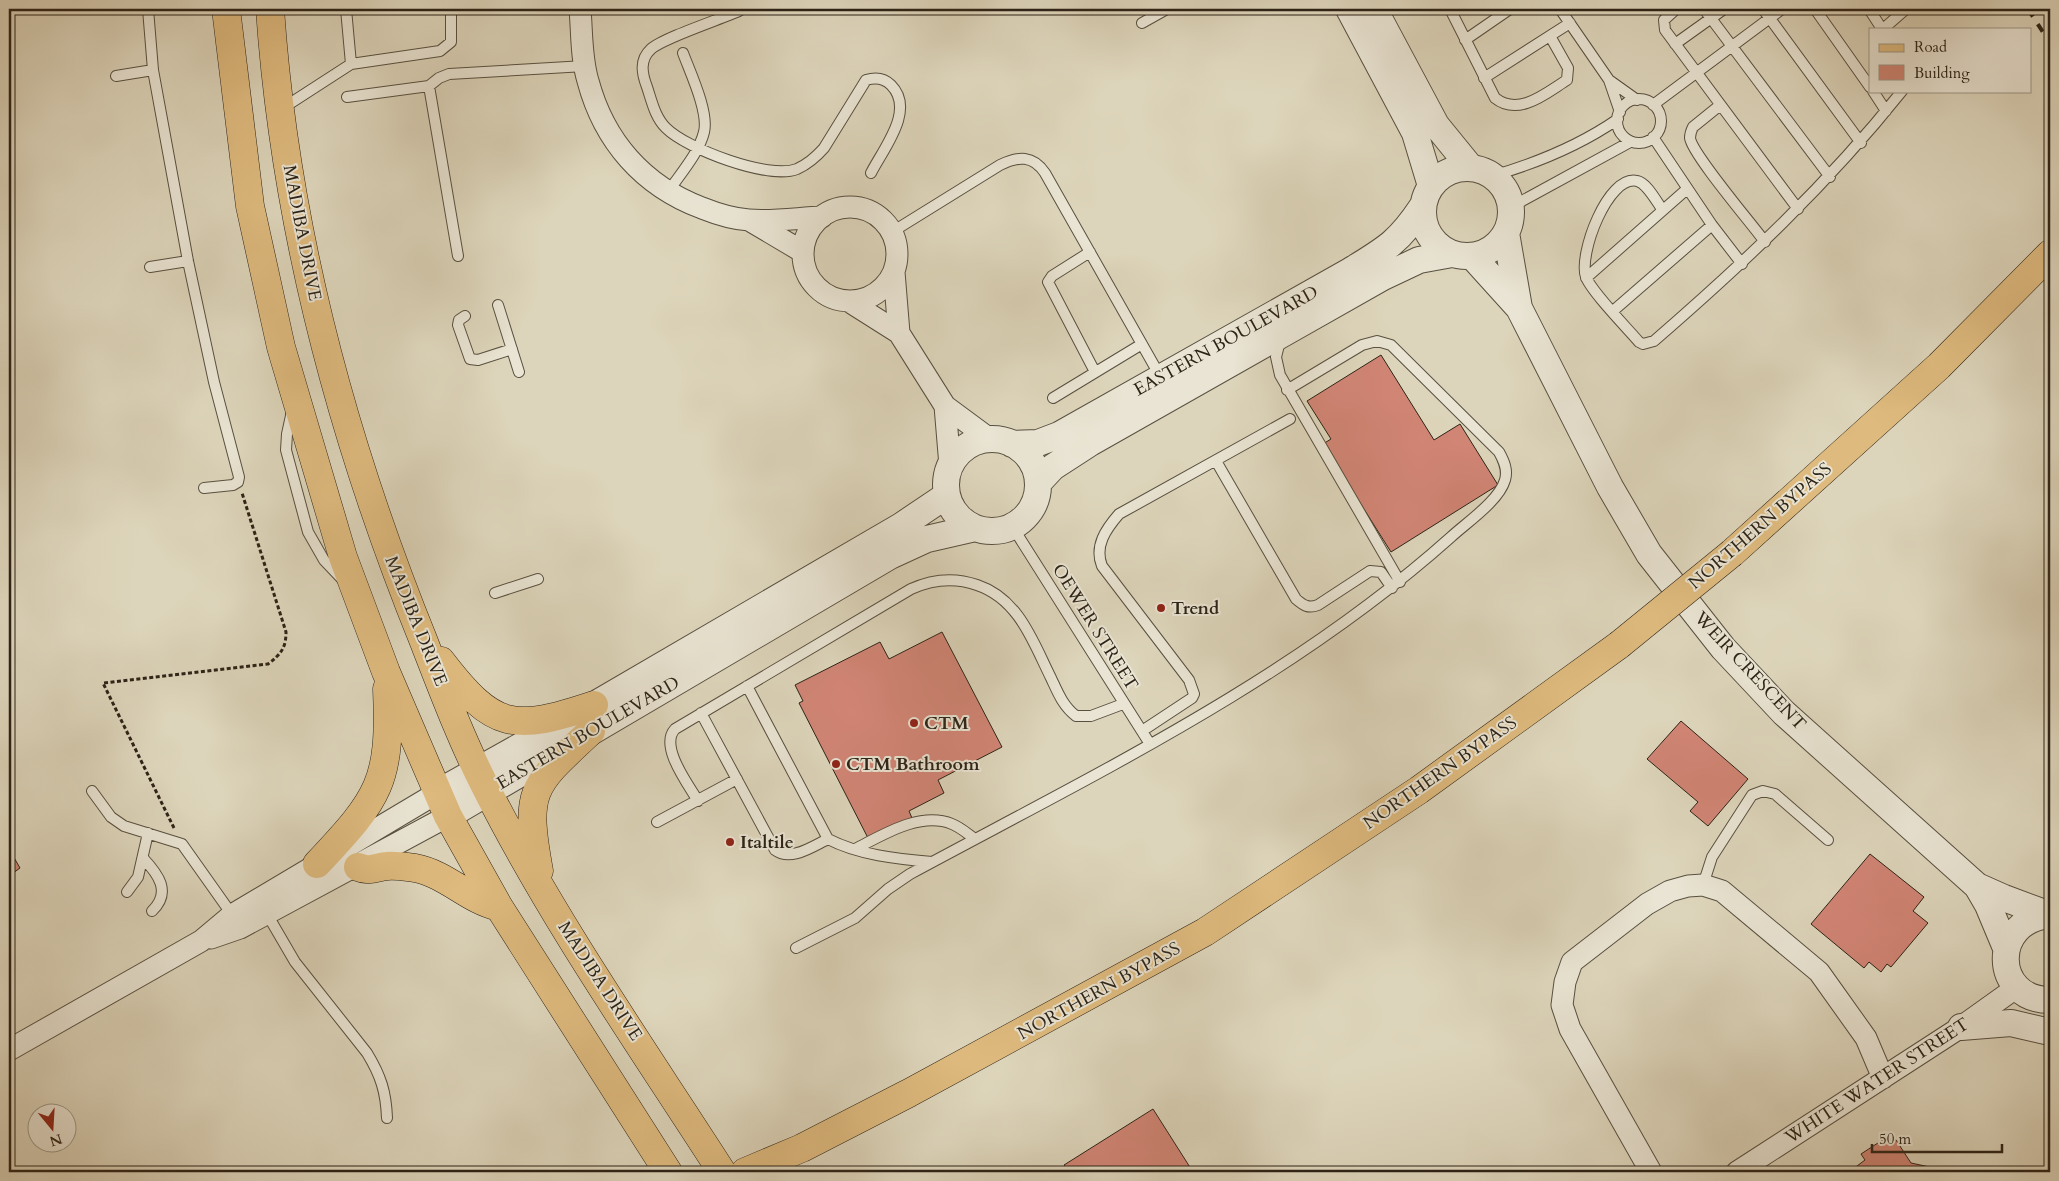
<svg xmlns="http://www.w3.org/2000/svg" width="2059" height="1181" font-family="Cardo,serif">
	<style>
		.building { fill: #d18575; stroke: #2c2317 }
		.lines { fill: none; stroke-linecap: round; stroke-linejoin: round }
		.service-casing { stroke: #585040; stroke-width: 12 }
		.minor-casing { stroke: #585040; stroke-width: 23 }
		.tertiary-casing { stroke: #585040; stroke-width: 28 }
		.primary-casing { stroke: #2c2317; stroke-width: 29 }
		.motorway-casing { stroke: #2c2317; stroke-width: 29 }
		.path { stroke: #2c2317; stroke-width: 3; stroke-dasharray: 4 2.5; stroke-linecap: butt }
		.service { stroke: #e9e4d3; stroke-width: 10 }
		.minor { stroke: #e9e4d3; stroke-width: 21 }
		.tertiary { stroke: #e9e4d3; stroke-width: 26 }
		.primary { stroke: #deba7e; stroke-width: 28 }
		.motorway { stroke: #deba7e; stroke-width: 28 }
		.rail { stroke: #2c2317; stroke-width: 4; stroke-dasharray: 9 9; stroke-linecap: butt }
		.motorway-bridge-casing { stroke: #2c2317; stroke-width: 29; stroke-linecap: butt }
		.motorway-bridge { stroke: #deba7e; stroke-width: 28 }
		.poi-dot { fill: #8f2418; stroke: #e9e4d3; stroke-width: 2 }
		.labels { text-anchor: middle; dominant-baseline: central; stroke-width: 4; stroke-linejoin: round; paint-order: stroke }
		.street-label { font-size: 18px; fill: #2c2317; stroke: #e9e4d3 }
		.poi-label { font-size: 18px; font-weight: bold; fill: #2c2317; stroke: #e9e4d3; text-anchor: start }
	</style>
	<rect width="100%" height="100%" fill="#ddd5bb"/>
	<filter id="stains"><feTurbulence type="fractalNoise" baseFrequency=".004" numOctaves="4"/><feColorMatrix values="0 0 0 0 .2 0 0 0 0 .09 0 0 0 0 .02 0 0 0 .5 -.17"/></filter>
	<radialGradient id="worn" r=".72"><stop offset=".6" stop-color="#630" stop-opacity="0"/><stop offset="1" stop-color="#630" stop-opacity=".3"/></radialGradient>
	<path class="building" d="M1381 355 1434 440 1460 424 1498 485 1391 552 1323 444 1331 439 1307 401Z
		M942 632 1002 747 938 780 944 793 909 811 912 818 869 840 799 703 803 701 795 685 880 642 889 659Z
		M1681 721 1748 779 1708 826 1690 811 1698 802 1647 759Z
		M9 849 20 868 9 876Z
		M1870 854 1924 897 1913 911 1928 923 1891 967 1887 964 1881 972 1869 962 1864 968 1811 924Z
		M1153 1109 1193 1172H1069L1064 1165Z
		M1884 1139 1896 1140 1911 1163 1953 1172H1849L1865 1160 1861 1154Z"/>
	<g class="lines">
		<defs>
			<path id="service" d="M148 9 153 70 188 261 214 382 239 477 238 482 233 485 204 488
				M1450 9 1495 98C1519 117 1546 93 1567 80L1568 68 1550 36
				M1560 9 1609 80 1620 112
				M1676 9 1664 20 1665 30 1798 209
				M1704 9 1830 177
				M1763 9 1861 143
				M1815 9 1870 87
				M1869 9 1882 29
				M739 11C721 19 663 38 651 49 639 60 642 74 647 87 652 102 655 117 666 128 687 149 769 180 797 169 808 164 817 156 824 148L866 80C876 77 884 78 891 85 916 110 883 149 871 173
				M1142 23 1167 9
				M1883 29 1906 9
				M1465 40 1510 9
				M1675 44 1724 9
				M351 64 440 51 451 42V9
				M116 76 153 70
				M1484 78 1570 23
				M1609 80 1637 100
				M429 86 458 256
				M1873 91 1886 111
				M347 97 429 86 439 78 449 74 585 66
				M1617 121a22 22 0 1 1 44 0a22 22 0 1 1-44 0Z
				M1653 105 1782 9
				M1719 106 1693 127C1691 131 1690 134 1690 138 1692 154 1752 224 1765 242
				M283 108 351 64 346 9
				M1653 137 1712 225 1742 264
				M1492 176C1537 163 1579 146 1618 119
				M668 192C680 174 699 153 704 132 709 112 690 72 683 53
				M1511 207 1630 142
				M1662 209C1656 201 1647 183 1637 181 1608 174 1578 255 1586 277 1591 291 1627 328 1639 342L1643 344 1654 341C1744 263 1827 185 1902 91
				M892 232 1000 165C1018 156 1033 155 1045 173L1160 376
				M1090 252 1052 276 1048 282 1095 372
				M150 267 188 261
				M1586 278 1687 189
				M498 305 519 372
				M1613 311 1712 225
				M465 316 459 320 458 325 470 359 478 360 512 349
				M1280 341 1276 357 1280 375 1400 582
				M1053 398 1142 344
				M292 411 287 434 286 450 308 532 324 560 342 579
				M1216 461 1296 599C1303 605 1308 609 1318 605L1370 571 1381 572 1392 588
				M1012 526 1150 744
				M495 593 538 579
				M747 686 828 839C859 855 897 859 932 862
				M701 713 775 850C791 862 813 846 828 839
				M1142 731 1192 698 1194 694 1189 680 1102 566C1094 546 1106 529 1119 514L1290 419
				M92 791 111 817 124 826 182 844 233 916
				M698 801C688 784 659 746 675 729L911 589C933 579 954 577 977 585 1019 599 1033 642 1051 678 1058 693 1063 706 1076 716H1091L1123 704
				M657 822 737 779
				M855 849C883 835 920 811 952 824 960 827 968 834 975 839
				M143 858C158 874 172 892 152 911
				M1703 885 1712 857 1752 795 1763 791 1775 794 1828 840
				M127 892 138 877 148 833
				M267 914 295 962 367 1053C381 1076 386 1092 387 1118
				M796 948 855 918 888 889 910 874C1097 773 1291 680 1451 537 1466 523 1499 501 1505 480 1508 470 1504 461 1499 452L1391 345 1377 341 1362 345 1287 390"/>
			<path id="minor" d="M580 9C582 32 581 58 588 81 604 141 643 186 702 208 717 214 733 219 749 220 773 222 798 218 822 217
				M803 254a47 47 0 1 1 94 0a47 47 0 1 1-94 0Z
				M749 220 803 252
				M894 272 899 333
				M850 302 899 333 945 406 991 440
				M945 406 950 466
				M211 938 240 928 448 816
				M9 1050 201 941 232 915 437 793
				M1651 1172 1570 1029 1562 1005 1565 982 1572 962 1647 904 1670 891 1688 886 1703 885 1722 891 1819 972 1866 1038 1883 1078
				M1737 1172 1961 1027 2017 987"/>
			<path id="tertiary" d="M1349 9 1415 133 1431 186
				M1374 9 1436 125 1471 168
				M1423 212a44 44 0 1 1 88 0a44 44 0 1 1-88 0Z
				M1506 233 1519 308
				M1472 256 1519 308 1610 487 1649 554 1723 648 1784 713 1977 886 2004 898 2050 915
				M946 485a46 46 0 1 1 92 0a46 46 0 1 1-92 0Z
				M1012 444 1038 443 1059 435 1350 271C1386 249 1399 242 1422 207
				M1038 483 1053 467 1090 443 1383 277 1419 260 1452 254
				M437 793 594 705 901 526 947 495
				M448 816 890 556 927 539 975 528
				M1977 886 1988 905 2006 948
				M2050 915C1990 920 1992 1000 2050 1000
				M1961 1027 2011 1023 2050 1032"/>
			<path id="primary" d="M226 9 250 206 281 347 343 557 386 672 448 816 499 907 668 1172
				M270 9C285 227 342 440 424 642 443 691 462 741 486 788 554 922 641 1046 722 1172
				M441 661C494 730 513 732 594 705
				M317 864C380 797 391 782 387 689
				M358 867C370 872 375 867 387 866 396 865 406 867 415 868 447 874 468 900 499 907
				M539 871C524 789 532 786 591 731"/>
			<path id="motorway" d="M1732 553 1939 366 2050 254
				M745 1172 802 1148 909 1093 1205 932 1419 790 1619 645"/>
		</defs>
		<use href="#service" class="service-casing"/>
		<use href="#minor" class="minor-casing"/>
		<use href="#tertiary" class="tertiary-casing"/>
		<use href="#primary" class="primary-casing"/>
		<use href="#motorway" class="motorway-casing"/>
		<path class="path" d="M174 828 103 683 268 664C281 654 286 648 286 632L242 493"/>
		<use href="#service" class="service"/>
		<use href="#minor" class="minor"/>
		<use href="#tertiary" class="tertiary"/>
		<use href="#primary" class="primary"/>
		<use href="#motorway" class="motorway"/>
		<path class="rail" d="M2028 9 2050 43"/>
		<defs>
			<path id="motorway-bridge" d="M1619 645 1732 553"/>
		</defs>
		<use href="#motorway-bridge" class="motorway-bridge-casing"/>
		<use href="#motorway-bridge" class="motorway-bridge"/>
	</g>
	<g class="poi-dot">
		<circle cx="1161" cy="608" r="5"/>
		<circle cx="914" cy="723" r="5"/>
		<circle cx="836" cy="764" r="5"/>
		<circle cx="730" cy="842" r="5"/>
	</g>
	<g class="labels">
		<g class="street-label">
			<text transform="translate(302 233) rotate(79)">MADIBA DRIVE</text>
			<text transform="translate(1226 341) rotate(-29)">EASTERN BOULEVARD</text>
			<text transform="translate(1760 526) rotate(-41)">NORTHERN BYPASS</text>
			<text transform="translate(416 621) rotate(68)">MADIBA DRIVE</text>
			<text transform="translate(1095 627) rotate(58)">OEWER STREET</text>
			<text transform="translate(1750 671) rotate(47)">WEIR CRESCENT</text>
			<text transform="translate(588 733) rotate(-30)">EASTERN BOULEVARD</text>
			<text transform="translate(1440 773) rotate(-35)">NORTHERN BYPASS</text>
			<text transform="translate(600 981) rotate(57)">MADIBA DRIVE</text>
			<text transform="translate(1099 991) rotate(-29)">NORTHERN BYPASS</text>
			<text transform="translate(1877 1081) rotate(-33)">WHITE WATER STREET</text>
		</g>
		<g class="poi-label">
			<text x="1171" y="608">Trend</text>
			<text x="924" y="723">CTM</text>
			<text x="846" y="764">CTM Bathroom</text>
			<text x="740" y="842">Italtile</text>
		</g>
	</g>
	<rect width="2059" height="1181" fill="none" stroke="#ddd5bb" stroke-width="30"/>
	<rect x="10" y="10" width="2039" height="1161" fill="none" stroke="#2c2317" stroke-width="2.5"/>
	<rect x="15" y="15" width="2029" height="1151" fill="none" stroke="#2c2317"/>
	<rect x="1869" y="28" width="162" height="65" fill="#e9e4d3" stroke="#9d9788"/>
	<rect x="1879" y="44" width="25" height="8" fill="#deba7e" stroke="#9d9788"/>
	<text x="1914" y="52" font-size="15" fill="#2c2317">Road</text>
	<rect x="1879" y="65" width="25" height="15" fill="#d18575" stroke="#9d9788"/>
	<text x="1914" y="78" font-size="15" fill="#2c2317">Building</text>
	<g transform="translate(52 1128) rotate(162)"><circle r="24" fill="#e9e4d3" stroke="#9d9788"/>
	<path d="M0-4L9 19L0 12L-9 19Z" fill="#8f2418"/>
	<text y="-8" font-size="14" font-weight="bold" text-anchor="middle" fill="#2c2317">N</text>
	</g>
	<path d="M1872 1144v8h130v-8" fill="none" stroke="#2c2317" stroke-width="2.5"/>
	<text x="1879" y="1144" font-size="15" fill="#2c2317" stroke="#e9e4d3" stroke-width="4" paint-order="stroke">50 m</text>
	<rect width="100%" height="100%" filter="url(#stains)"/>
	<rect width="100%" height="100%" fill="url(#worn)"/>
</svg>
